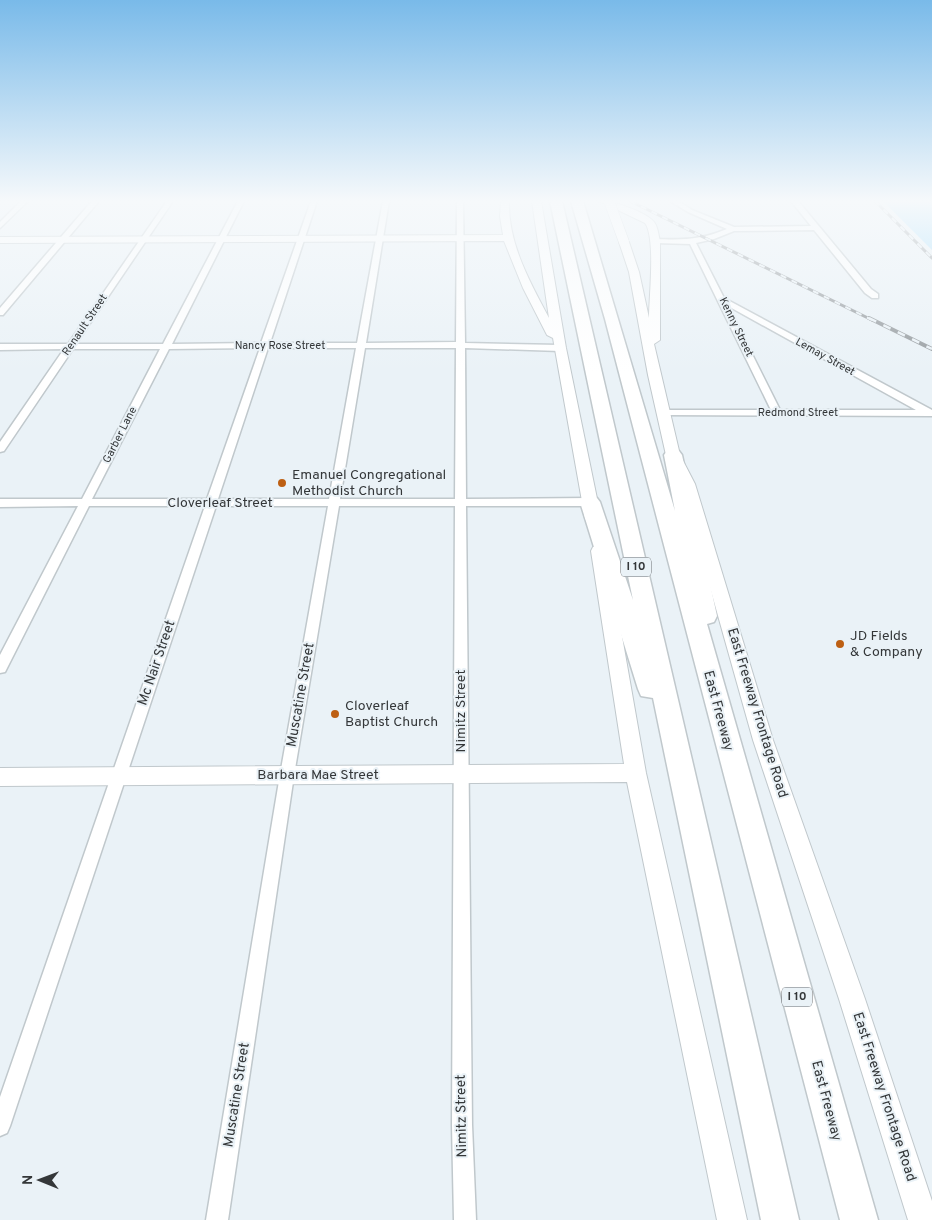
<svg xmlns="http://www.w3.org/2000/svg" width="932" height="1220" font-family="Overpass,sans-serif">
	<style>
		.green { fill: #a8e0fe }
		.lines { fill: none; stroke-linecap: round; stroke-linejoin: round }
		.street-casing { stroke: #c0c8cc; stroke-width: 3 }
		.secondary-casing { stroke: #c0c8cc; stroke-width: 2 }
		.highway-casing { stroke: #c0c8cc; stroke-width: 3 }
		.street { fill: #fff; fill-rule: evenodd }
		.secondary { fill: #fff; fill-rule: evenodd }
		.highway { fill: #fff; fill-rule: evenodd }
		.rail-far1-casing { stroke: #969ca0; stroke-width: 3 }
		.rail-casing { stroke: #969ca0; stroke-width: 4 }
		.rail-far1 { stroke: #eaf2f7; stroke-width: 2; stroke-dasharray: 6; stroke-linecap: butt }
		.rail { stroke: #eaf2f7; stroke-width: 2.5; stroke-dasharray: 8; stroke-linecap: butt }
		.secondary-bridge-casing { stroke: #c0c8cc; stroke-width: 11; stroke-linecap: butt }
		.secondary-bridge { stroke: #fff; stroke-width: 10 }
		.poi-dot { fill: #bd5f13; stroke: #eaf2f7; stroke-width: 2 }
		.labels { text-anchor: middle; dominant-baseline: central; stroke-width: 4; stroke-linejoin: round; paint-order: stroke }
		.far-street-label { font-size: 11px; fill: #343739; stroke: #eaf2f7 }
		.shield { fill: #eaf2f7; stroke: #6b6f72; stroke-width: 1 }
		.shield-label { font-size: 12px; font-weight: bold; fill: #343739 }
		.poi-label { font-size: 14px; fill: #343739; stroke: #eaf2f7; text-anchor: start }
		.street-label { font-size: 14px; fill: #343739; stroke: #eaf2f7 }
	</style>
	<rect width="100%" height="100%" fill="#eaf2f7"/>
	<path class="green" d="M883 201H932V250Z"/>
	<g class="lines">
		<defs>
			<path id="street" d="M21 201H28L0 228V222Z
				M92 201H99L3 315H0V308Z
				M167 201H173L76 344H163L238 201H244L172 344 261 343 311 201H317L270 343H357L383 201H389L366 343 456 342 457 201H463L465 343 560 345 564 348 560 351 465 348 466 499 590 498 595 502 590 506H466L472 1125 476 1220H454L452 1125 455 506H339L294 775 228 1220H206L280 775 328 506H216L10 1126 7 1133 0 1136V1097L205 506H89L5 672 0 673V655L78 506 0 507V499H82L160 349H73L4 451 0 452V442L64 349 0 350V344H68ZM260 348 207 499H92L169 349ZM268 348H356L329 499H218ZM365 348H456L455 499H340Z
				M670 201H678L692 210 734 227 811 226 791 201H798L871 289 878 294V298H872L865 293 814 230 734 231 714 239 696 243 724 298 932 410V416L661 415 659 413 664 410H771L690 244 655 243 652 241 655 239C683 240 701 240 727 229L688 212ZM728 306 916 410H780Z"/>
			<path id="secondary" d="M501 201H509C508 244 530 282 549 318L532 201H541L566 348 601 518 599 522H587L585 518 553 338 547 335 523 288 504 241 0 243V237L503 235 500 216Z
				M599 201C613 201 640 210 651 219 658 224 658 234 660 241V340L654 344 680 455 695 484 773 740 865 999 932 1201V1220H908L839 999 753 740 681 484 666 455 648 375 629 272 619 242 624 239 629 242 639 272 649 318C649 297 656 238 645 223Z
				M599 545 605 547 607 551 646 773 747 1220H717L627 782 0 786V768L624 764 591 551 593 547Z"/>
			<path id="highway" d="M550 201H562L799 1220H761L653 698 641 696 638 689 580 502 583 498 590 496 597 498 600 502 633 600Z
				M571 201H583L675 511 664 455 667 451H679L682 455 717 616 714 622 707 624 878 1220H840L605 319Z"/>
		</defs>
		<use href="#street" class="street-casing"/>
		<use href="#secondary" class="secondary-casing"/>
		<use href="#highway" class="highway-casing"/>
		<use href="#street" class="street"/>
		<use href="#secondary" class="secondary"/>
		<use href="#highway" class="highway"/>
		<defs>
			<path id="rail-far1" d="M630 201 872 320
				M875 201 932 258"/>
			<path id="rail" d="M869 318 932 349"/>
		</defs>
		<use href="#rail-far1" class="rail-far1-casing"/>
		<use href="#rail" class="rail-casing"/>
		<use href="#rail-far1" class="rail-far1"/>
		<use href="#rail" class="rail"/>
		<defs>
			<path id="secondary-bridge" d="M609 201 624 242"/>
		</defs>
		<use href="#secondary-bridge" class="secondary-bridge-casing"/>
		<use href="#secondary-bridge" class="secondary-bridge"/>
	</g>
	<linearGradient id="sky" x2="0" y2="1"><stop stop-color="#79bae9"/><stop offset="0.54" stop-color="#f6f9fb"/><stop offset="1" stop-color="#f6f9fb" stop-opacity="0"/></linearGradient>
	<rect width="932" height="372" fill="url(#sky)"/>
	<g class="poi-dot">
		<circle cx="282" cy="483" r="5"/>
		<circle cx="840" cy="644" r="5"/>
		<circle cx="335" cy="714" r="5"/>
	</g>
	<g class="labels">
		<g class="far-street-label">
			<text transform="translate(85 325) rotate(-56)">Renault Street</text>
			<text transform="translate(736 327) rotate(64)">Kenny Street</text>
			<text x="280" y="346">Nancy Rose Street</text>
			<text transform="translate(825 357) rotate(29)">Lemay Street</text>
			<text x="798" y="413">Redmond Street</text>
			<text transform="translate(120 435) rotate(-63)">Garber Lane</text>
		</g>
		<g class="shield">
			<rect x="621" y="557.5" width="30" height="19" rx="4"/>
			<rect x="782" y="987.5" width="30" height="19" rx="4"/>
		</g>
		<g class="shield-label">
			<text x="636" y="567">I 10</text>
			<text x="797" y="997">I 10</text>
		</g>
		<g class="poi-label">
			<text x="292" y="475">Emanuel Congregational<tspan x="292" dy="16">Methodist Church</tspan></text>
			<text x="850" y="636">JD Fields<tspan x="850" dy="16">&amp; Company</tspan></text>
			<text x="345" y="706">Cloverleaf<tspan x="345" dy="16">Baptist Church</tspan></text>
		</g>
		<g class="street-label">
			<text x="220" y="503">Cloverleaf Street</text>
			<text transform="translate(157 663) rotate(-71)">Mc Nair Street</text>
			<text transform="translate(301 695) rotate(-80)">Muscatine Street</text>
			<text transform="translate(461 711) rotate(-90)">Nimitz Street</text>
			<text transform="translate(718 711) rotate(75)">East Freeway</text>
			<text transform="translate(757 713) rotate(73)">East Freeway Frontage Road</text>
			<text x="318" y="775">Barbara Mae Street</text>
			<text transform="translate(237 1095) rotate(-81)">Muscatine Street</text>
			<text transform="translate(884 1097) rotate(72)">East Freeway Frontage Road</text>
			<text transform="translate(826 1101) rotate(75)">East Freeway</text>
			<text transform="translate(462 1116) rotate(-91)">Nimitz Street</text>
		</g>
	</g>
	<g transform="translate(40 1180) rotate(271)" stroke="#eaf2f7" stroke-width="4" paint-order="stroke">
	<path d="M0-4L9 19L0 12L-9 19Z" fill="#343739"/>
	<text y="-8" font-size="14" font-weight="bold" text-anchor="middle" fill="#343739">N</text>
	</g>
</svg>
